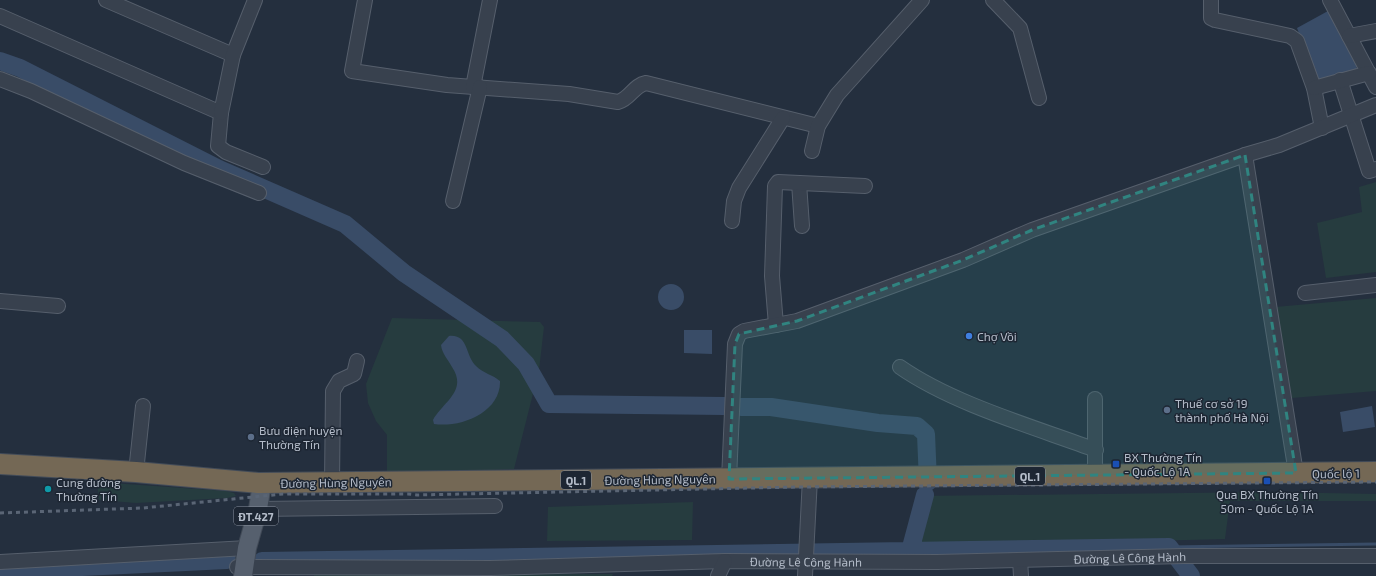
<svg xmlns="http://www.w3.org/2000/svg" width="1376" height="576" font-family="'Exo 2',sans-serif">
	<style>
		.green { fill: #263c3f }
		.water { fill: #394c67 }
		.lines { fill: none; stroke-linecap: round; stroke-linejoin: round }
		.stream { stroke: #394c67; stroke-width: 3 }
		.river { stroke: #394c67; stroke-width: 18 }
		.minor-casing { stroke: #565f6c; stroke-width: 16 }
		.major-casing { stroke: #414a57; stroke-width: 20 }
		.highway-casing { stroke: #434c59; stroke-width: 22 }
		.minor { stroke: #38414e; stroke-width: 14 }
		.major { stroke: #56606e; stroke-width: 18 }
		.highway { stroke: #746855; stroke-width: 20 }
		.rail { stroke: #5a6575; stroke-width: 3; stroke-dasharray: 4 4; stroke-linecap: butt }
		.marked { fill: #308480; fill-opacity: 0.2; stroke: #308480; stroke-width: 3; stroke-dasharray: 8 5; stroke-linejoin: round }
		.shop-dot { fill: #3f7fe0; stroke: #1d2633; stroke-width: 1.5 }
		.service-dot { fill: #5c6f8a; stroke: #1d2633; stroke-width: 1.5 }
		.transit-dot { fill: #1a4fb4; stroke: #1d2633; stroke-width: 1.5 }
		.culture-dot { fill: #0f9aa8; stroke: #1d2633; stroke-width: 1.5 }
		.labels { text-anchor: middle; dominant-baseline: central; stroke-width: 3; stroke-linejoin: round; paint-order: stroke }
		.shield { fill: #1d2633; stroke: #878f9c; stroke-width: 1 }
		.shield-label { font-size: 11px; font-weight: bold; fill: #b4bcc9 }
		.poi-label { font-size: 12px; fill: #b4bcc9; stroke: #1d2633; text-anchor: start }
		.street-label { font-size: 12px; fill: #b4bcc9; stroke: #1d2633 }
	</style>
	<rect width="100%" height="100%" fill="#242f3e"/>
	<path class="green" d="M1376 182V272L1326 278 1317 223 1362 212 1359 187Z
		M1376 298V391L1292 398 1275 307Z
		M392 318 540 322 544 327 539 370 514 469 387 474V435L376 421 368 403 366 384Z
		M97 482 226 491 234 493 236 496 227 498 136 503 99 500Z
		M1272 492 1376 494V501H1230L1225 539 918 547 917 496Z
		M693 502 692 540 547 541 548 507Z
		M613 574 612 576H314V575Z"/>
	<path class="water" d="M1328 11 1345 38 1357 66 1355 73 1324 81 1316 79 1297 28Z
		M658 297a13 13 0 1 1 26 0a13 13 0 1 1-26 0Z
		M684 330H712V354L684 353Z
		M449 336C469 334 465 356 476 366 483 373 493 375 500 381 501 412 461 428 434 424L433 420C443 402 468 391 452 367 448 359 442 354 441 345Z
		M1372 406 1375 427 1343 432 1340 412Z"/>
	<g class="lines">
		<path class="stream" d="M1169 547 1376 544"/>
		<path class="river" d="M0 61 20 68 219 169 345 224 404 273 502 339 526 364 549 404 724 406
			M741 407H771L878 423 917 426 926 434 928 482
			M910 551 925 495
			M262 561 1169 547 1191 576
			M0 571 227 560"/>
		<defs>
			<g id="minor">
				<path d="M106 0 233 55"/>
				<path d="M365 0 352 71 447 85 569 94 618 102C630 99 634 85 646 83L818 126"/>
				<path d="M993 0 1020 28 1039 98"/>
				<path d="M1211 0V18L1215 20 1290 36 1297 41 1314 88 1322 128"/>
				<path d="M1330 0 1376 87"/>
				<path d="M0 16 221 113 218 146 226 152 263 167"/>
				<path d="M1349 36 1376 31"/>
				<path d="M0 79 31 91 184 163 259 193"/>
				<path d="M1340 80 1369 171 1376 169"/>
				<path d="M473 87 490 0"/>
				<path d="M1314 88 1369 73"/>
				<path d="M221 113 233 55 255 0"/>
				<path d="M812 151 818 126 837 95 922 0"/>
				<path d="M1245 155 1296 473"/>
				<path d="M799 183 802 226"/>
				<path d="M453 201 480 87"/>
				<path d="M732 221 734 201 739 188 783 118"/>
				<path d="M1305 293 1376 285"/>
				<path d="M0 301 58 306"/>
				<path d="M776 325 772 276 775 186 778 182 865 186"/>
				<path d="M900 367C953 404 1034 427 1096 450"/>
				<path d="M1095 399V476"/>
				<path d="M136 472 143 406"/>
				<path d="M729 479 735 344 739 334 744 331 797 321 963 260 1032 230 1245 155 1279 145 1376 105"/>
				<path d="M332 482 333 391 339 381 354 374 357 361"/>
				<path d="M258 509 495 506"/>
				<path d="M1020 560 1021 576"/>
				<path d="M0 562 247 548"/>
				<path id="s1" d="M237 567 490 568 725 561 937 562 1184 556H1376"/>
				<path d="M718 576 725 561"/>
				<path d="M805 576 810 478"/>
			</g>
			<path id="major" d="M243 576 247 548 258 509 262 483"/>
			<path id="highway" d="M0 464 136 472 258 483 1376 472"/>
		</defs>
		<use href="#minor" class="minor-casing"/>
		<use href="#major" class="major-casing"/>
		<use href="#highway" class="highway-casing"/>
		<use href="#minor" class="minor"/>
		<use href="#major" class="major"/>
		<use href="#highway" class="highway"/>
		<path class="rail" d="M0 513 143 508 283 494H408L417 495 800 487 1376 482"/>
	</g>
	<path class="marked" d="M1245 155 1296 473 729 479 735 344 739 334 797 321 963 260 1032 230Z"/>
	<circle class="shop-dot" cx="969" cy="336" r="4"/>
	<g class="service-dot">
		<circle cx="1167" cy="410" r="4"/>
		<circle cx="251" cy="437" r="4"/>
	</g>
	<g class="transit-dot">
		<rect x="1112" y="460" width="8" height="8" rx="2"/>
		<rect x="1263" y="477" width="8" height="8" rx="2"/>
	</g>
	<circle class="culture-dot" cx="48" cy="489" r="4"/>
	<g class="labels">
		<g class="shield">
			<rect x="1015" y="467" width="30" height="18" rx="3"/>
			<rect x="561" y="471" width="30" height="18" rx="3"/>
			<rect x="234" y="507" width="44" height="18" rx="3"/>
		</g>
		<g class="shield-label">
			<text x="1030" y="476">QL.1</text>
			<text x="576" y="480">QL.1</text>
			<text x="256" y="516">ĐT.427</text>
		</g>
		<g class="poi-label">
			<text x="977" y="336">Chợ Vồi</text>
			<text x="1175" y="403">Thuế cơ sở 19<tspan x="1175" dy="14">thành phố Hà Nội</tspan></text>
			<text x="259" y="430">Bưu điện huyện<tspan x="259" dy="14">Thường Tín</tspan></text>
			<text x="1124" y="457">BX Thường Tín<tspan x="1124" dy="14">- Quốc Lộ 1A</tspan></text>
			<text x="56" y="482">Cung đường<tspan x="56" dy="14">Thường Tín</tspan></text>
			<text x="1267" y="494" text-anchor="middle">Qua BX Thường Tín<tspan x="1267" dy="14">50m - Quốc Lộ 1A</tspan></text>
		</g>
		<g class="street-label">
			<text transform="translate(1336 473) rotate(-1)">Quốc lộ 1</text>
			<text transform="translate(660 479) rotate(-1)">Đường Hùng Nguyên</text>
			<text transform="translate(336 482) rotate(-1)">Đường Hùng Nguyên</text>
			<text stroke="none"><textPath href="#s1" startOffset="893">Đường Lê Công Hành</textPath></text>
			<text stroke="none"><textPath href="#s1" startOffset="569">Đường Lê Công Hành</textPath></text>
		</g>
	</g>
</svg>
